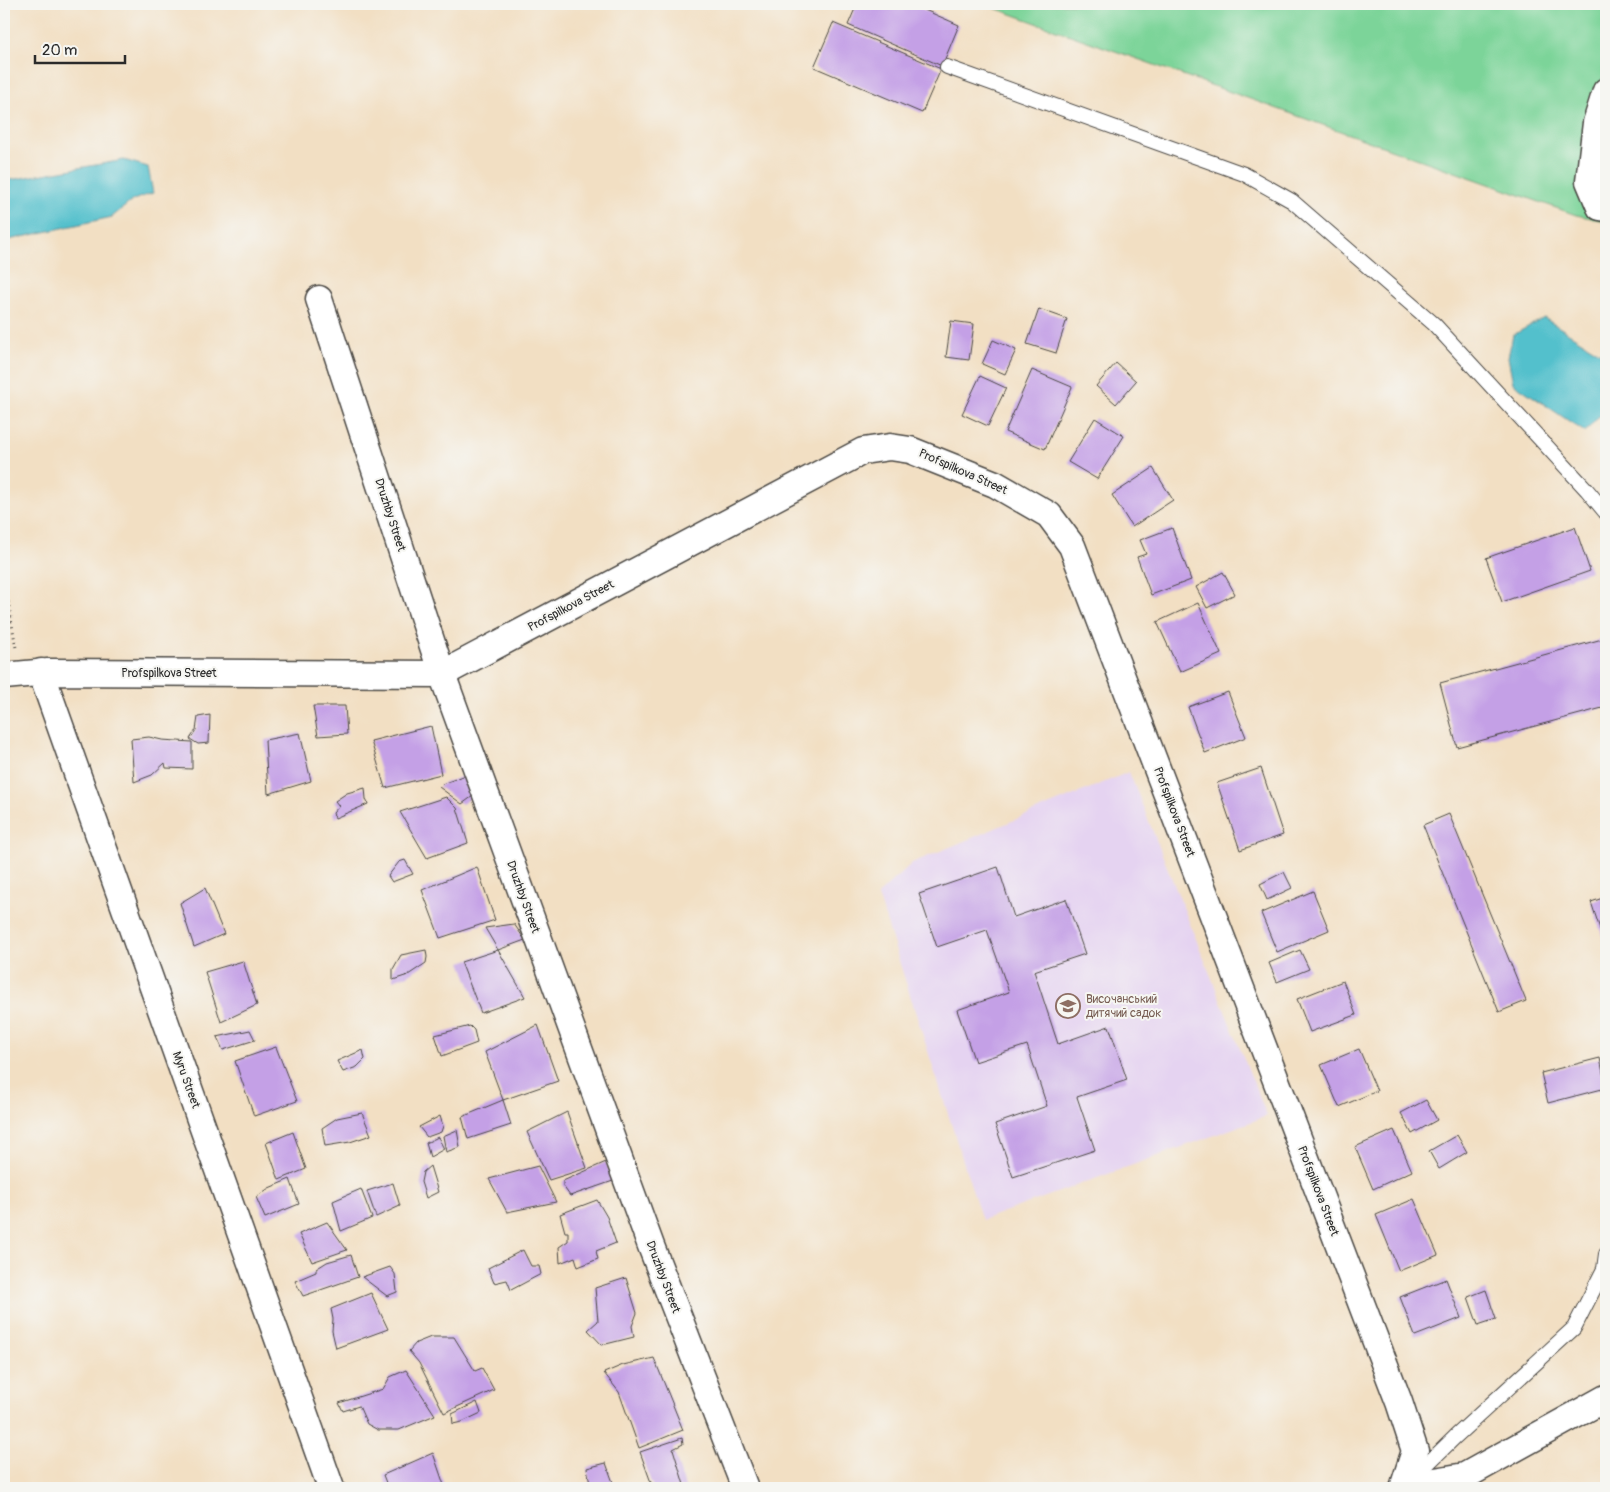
<svg xmlns="http://www.w3.org/2000/svg" width="1610" height="1492" font-family="Pangolin,sans-serif">
	<style>
		.built { fill: #e5d3f1 }
		.green { fill: #7cd499; stroke: #548062 }
		.water { fill: #53c0cc; stroke: #3f767c }
		.building { fill: #c4a0e6 }
		.lines { fill: none; stroke-linecap: round; stroke-linejoin: round }
		.service-casing { stroke: #494642; stroke-width: 16 }
		.minor-casing { stroke: #494642; stroke-width: 29 }
		.path { stroke: #494642; stroke-width: 3; stroke-dasharray: 1 4; stroke-linecap: butt }
		.service { stroke: #fff; stroke-width: 14 }
		.minor { stroke: #fff; stroke-width: 26 }
		.labels { text-anchor: middle; dominant-baseline: central; stroke-width: 4; stroke-linejoin: round; paint-order: stroke }
		.street-label { font-size: 12px; fill: #2b2b2b; stroke: #f6f6f2 }
		.education-label { font-size: 12px; fill: #785e54; stroke: #f6f6f2; text-anchor: start }
	</style>
	<rect width="100%" height="100%" fill="#f6f6f2"/>
	<filter id="ink" filterUnits="userSpaceOnUse"><feTurbulence type="fractalNoise" baseFrequency=".02" numOctaves="2"/><feDisplacementMap in="SourceGraphic" scale="10" xChannelSelector="R" yChannelSelector="G"/><feConvolveMatrix kernelMatrix="1 2 1 2 8 2 1 2 1" color-interpolation-filters="sRGB"/></filter>
	<filter id="wash" filterUnits="userSpaceOnUse"><feTurbulence type="fractalNoise" baseFrequency=".0096" numOctaves="4" result="noise"/><feDisplacementMap in="SourceGraphic" scale="20" xChannelSelector="R" yChannelSelector="G"/><feGaussianBlur stdDeviation="1.12" result="paint"/><feColorMatrix in="noise" values="0 0 0 0 0 0 0 0 0 0 0 0 0 0 0 0 0 1.4 0 .05"/><feComposite in="paint" operator="in"/></filter>
	<g filter="url(#wash)">
		<rect width="100%" height="100%" fill="#f2dfc3"/>
		<path class="built" d="M1129 772 1267 1116 982 1220 878 895 912 863Z"/>
		<path class="green" d="M983 4H1606V221L1576 215Z"/>
		<path class="water" d="M124 160 148 167 153 193 133 200 112 217 4 241V181Z
			M1544 318 1606 356V416H1599L1585 432 1513 383 1508 357 1513 335Z"/>
		<g id="blocks">
			<path class="building" d="M857 4H911L959 25 942 66 848 25Z
				M833 23 941 69 922 113 814 67Z
				M1039 309 1067 319 1056 353 1027 344Z
				M951 321 974 324 969 360 946 357Z
				M993 340 1016 350 1005 374 982 364Z
				M1116 363 1136 381 1116 404 1096 386Z
				M1032 370 1072 387 1045 449 1005 432Z
				M980 376 1006 388 988 426 962 414Z
				M1095 418 1124 436 1097 479 1068 462Z
				M1153 468 1173 500 1132 527 1112 495Z
				M1575 527 1590 571 1502 602 1486 558Z
				M1172 528 1191 580 1151 595 1137 557 1146 554 1140 540Z
				M1223 572 1235 594 1207 608 1196 587Z
				M1198 603 1221 654 1180 672 1157 622Z
				M1606 638V707L1457 747 1440 683Z
				M1228 692 1246 737 1205 753 1188 707Z
				M313 706H345L347 734 318 736Z
				M210 715 209 743 198 744 190 739 196 730 198 717Z
				M431 726 441 774 385 788 371 741Z
				M300 733 311 781 268 794 265 740Z
				M149 737 162 740 192 742V769L166 768 165 763 152 775 134 782 131 739Z
				M1261 768 1283 835 1240 850 1217 783Z
				M466 775 473 796 462 804 439 787 442 784Z
				M365 788 366 799 368 804 335 818 333 813 339 806 335 801 347 793Z
				M446 797 457 808 468 843 427 858 400 812Z
				M1449 814 1526 1001 1499 1012 1423 825Z
				M405 860 413 874 392 882 388 876 399 862Z
				M477 867 495 920 440 938 422 890Z
				M998 867 1014 917 1066 899 1085 954 1034 971 1058 1044 1109 1026 1127 1080 1077 1097 1095 1150 1013 1177 995 1124 1047 1106 1027 1045 975 1062 957 1010 1009 992 987 930 937 947 919 894Z
				M1284 872 1292 888 1267 900 1260 884Z
				M205 888 224 934 194 947 180 903Z
				M1313 891 1329 930 1277 952 1261 913Z
				M1606 897V947L1591 902Z
				M514 924 525 940 498 950 485 928Z
				M426 950 427 957 426 963 408 975 393 980V969L401 955Z
				M498 950 525 997 481 1013 461 962Z
				M1300 950 1309 969 1277 982 1269 963Z
				M243 961 257 1005 221 1022 205 972Z
				M1343 981 1356 1015 1310 1032 1297 999Z
				M538 1025 558 1081 503 1100 485 1052Z
				M470 1026 474 1030 477 1043 442 1056 435 1035Z
				M250 1030 255 1040 223 1050 217 1037Z
				M276 1047 297 1101 254 1116 235 1061Z
				M1359 1049 1377 1091 1339 1107 1321 1065Z
				M363 1050 365 1059 357 1067 343 1072 337 1061Z
				M1600 1058 1606 1088 1548 1103 1541 1073Z
				M503 1100 511 1125 468 1139 462 1117Z
				M1426 1100 1437 1120 1412 1134 1401 1113Z
				M567 1112 587 1168 549 1180 527 1132Z
				M362 1113 371 1135 350 1142 325 1146 322 1128 337 1118Z
				M440 1116 443 1126 441 1132 427 1137 419 1127Z
				M457 1130 460 1147 446 1152 443 1136Z
				M1394 1130 1412 1171 1373 1189 1355 1147Z
				M293 1132 306 1169 279 1180 266 1143Z
				M1457 1135 1467 1152 1439 1169 1429 1151Z
				M438 1137 444 1149 430 1157 426 1143Z
				M606 1162 613 1181 570 1196 563 1186V1181Z
				M430 1166 438 1192 426 1198 421 1182 423 1172Z
				M538 1166 556 1202 507 1212 489 1179Z
				M290 1179 299 1204 265 1218 256 1197 269 1188Z
				M393 1183 400 1206 376 1217 367 1191Z
				M361 1189 372 1218 341 1231 333 1201Z
				M1414 1199 1438 1255 1399 1271 1376 1215Z
				M597 1200 607 1217 616 1243 596 1251 598 1259 578 1267 575 1257 560 1263 559 1247 568 1241V1232H565L560 1214Z
				M327 1222 347 1250 312 1262 299 1234Z
				M523 1250 531 1266H539L541 1274 511 1290 507 1280 494 1283 488 1268Z
				M351 1255 358 1277 303 1296 295 1281 316 1272V1269L327 1262Z
				M390 1267 395 1274 397 1292 387 1296 362 1277Z
				M626 1278 637 1313 632 1326 634 1337 602 1345 588 1330 598 1321 595 1288Z
				M1446 1279 1461 1318 1415 1336 1400 1297Z
				M1486 1290 1496 1319 1478 1325 1468 1297Z
				M371 1293 388 1329 336 1348 332 1331 333 1319 331 1309Z
				M431 1337H454L475 1371 482 1368 494 1390 444 1413 419 1363 409 1351 416 1343Z
				M654 1358 683 1430 639 1448 619 1392 604 1373 623 1365Z
				M406 1370 435 1415 399 1430H378L367 1424 359 1406 343 1411 339 1403 383 1389 390 1377Z
				M477 1402 481 1413 462 1422 453 1424 452 1414Z
				M682 1438 683 1444 673 1449 685 1488H653L640 1452Z
				M433 1453 445 1488H388L383 1475Z
				M606 1463 615 1488H582L590 1483 587 1468Z"/>
		</g>
	</g>
	<g filter="url(#ink)">
		<use href="#blocks" fill-opacity="0" stroke="#494642" stroke-width="1"/>
		<g class="lines">
			<defs>
				<path id="service" d="M947 67 1244 174 1292 201 1434 324 1587 490 1606 513
					M1410 1481 1455 1437 1574 1328 1604 1269 1606 1254"/>
				<path id="minor" d="M1606 91 1596 123 1589 181 1600 207 1606 208
					M319 299 442 674 651 1246 745 1488
					M41 672 331 1488
					M4 676 48 672 442 674 863 451 890 447 910 450 995 484 1049 515 1072 546 1399 1402 1415 1451 1403 1488
					M1404 1486 1465 1476 1606 1398"/>
			</defs>
			<use href="#service" class="service-casing"/>
			<use href="#minor" class="minor-casing"/>
			<path class="path" d="M4 577 16 648"/>
			<use href="#service" class="service"/>
			<use href="#minor" class="minor"/>
		</g>
	</g>
	<defs>
		<symbol id="school-ring" viewBox="-11 -11 22 22"><circle r="9.5" fill="#f6f6f2" stroke="#8d6e63" stroke-width="1.5"/><path d="M0-5L7-2L0 1L-7-2ZM-4 1L0 2.5L4 1V4Q0 6-4 4Z" fill="#8d6e63"/></symbol>
	</defs>
	<g fill-rule="evenodd">
		<use href="#school-ring" x="1054" y="992" width="28" height="28"/>
	</g>
	<g class="labels">
		<g class="street-label">
			<text transform="translate(963 472) rotate(24)">Profspilkova Street</text>
			<text transform="translate(390 515) rotate(72)">Druzhby Street</text>
			<text transform="translate(571 606) rotate(-28)">Profspilkova Street</text>
			<text x="169" y="673">Profspilkova Street</text>
			<text transform="translate(1174 812) rotate(69)">Profspilkova Street</text>
			<text transform="translate(523 897) rotate(70)">Druzhby Street</text>
			<text transform="translate(186 1080) rotate(70)">Myru Street</text>
			<text transform="translate(1318 1191) rotate(69)">Profspilkova Street</text>
			<text transform="translate(663 1277) rotate(69)">Druzhby Street</text>
		</g>
		<g class="education-label">
			<text x="1086" y="999">Височанський<tspan x="1086" dy="14">дитячий садок</tspan></text>
		</g>
	</g>
	<rect width="1610" height="1492" fill="none" stroke="#f6f6f2" stroke-width="20"/>
	<path d="M35 55v8h90v-8" fill="none" stroke="#2b2b2b" stroke-width="2.5"/>
	<text x="42" y="55" font-size="15" fill="#2b2b2b" stroke="#f6f6f2" stroke-width="4" paint-order="stroke">20 m</text>
</svg>
